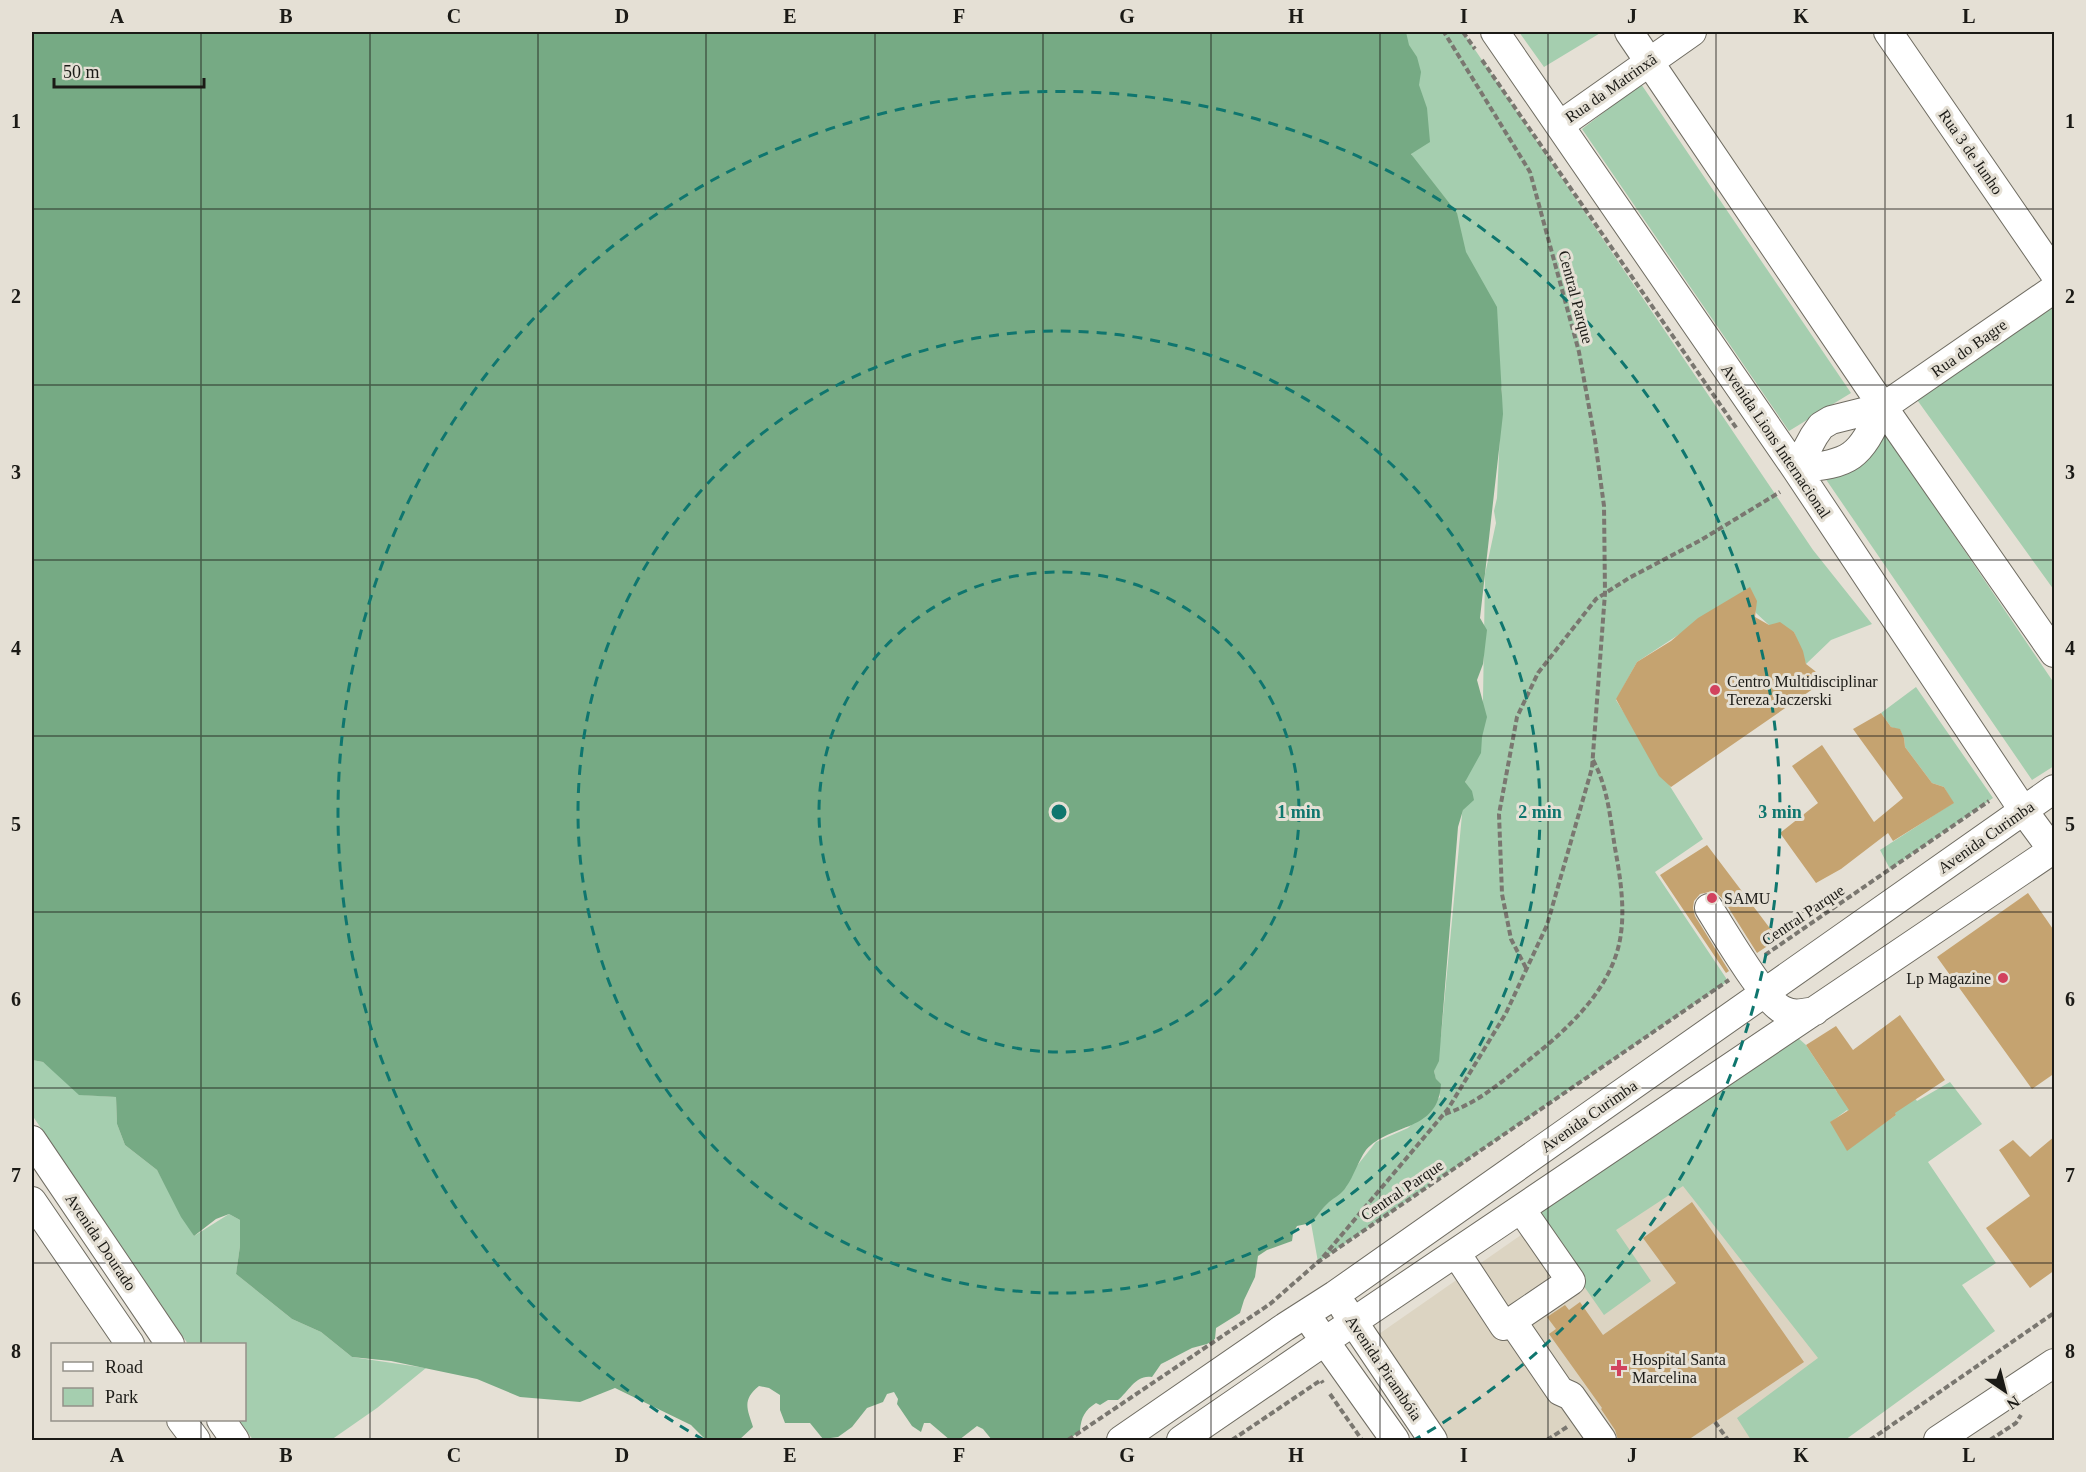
<svg xmlns="http://www.w3.org/2000/svg" width="2086" height="1472" font-family="Georgia,serif">
	<style>
		.built { fill: #dcd4c2 }
		.green { fill: #a5ceaf }
		.forest { fill: #76aa84 }
		.building { fill: #c5a370 }
		.lines { fill: none; stroke-linecap: round; stroke-linejoin: round }
		.minor-casing { stroke: #6f6c62; stroke-width: 30 }
		.path { stroke: #7a7770; stroke-width: 4; stroke-dasharray: 6 3; stroke-linecap: butt }
		.minor { stroke: #fff; stroke-width: 28 }
		.grid { fill: none; stroke: #1b1a16; stroke-width: 1.5; stroke-opacity: 0.55 }
		.ring { fill: none; stroke: #0f766e; stroke-width: 3; stroke-dasharray: 10 8 }
		.poi-dot { fill: #d2425e; stroke: #e5e0d5; stroke-width: 2 }
		.labels { text-anchor: middle; dominant-baseline: central; stroke-width: 6; stroke-linejoin: round; paint-order: stroke }
		.street-label { font-size: 16px; fill: #1b1a16; stroke: #e5e0d5 }
		.poi-label { font-size: 16px; fill: #1b1a16; stroke: #e5e0d5; text-anchor: start }
		.centre { fill: #0f766e; stroke: #e5e0d5; stroke-width: 3 }
		.ring-label { font-size: 18px; text-anchor: middle; font-weight: bold; fill: #0f766e; stroke: #e5e0d5; stroke-width: 6; stroke-linejoin: round; paint-order: stroke }
		.neatline { fill: none; stroke: #1b1a16; stroke-width: 2 }
		.grid-label { font-size: 20px; text-anchor: middle; font-weight: bold; fill: #1b1a16 }
	</style>
	<rect width="100%" height="100%" fill="#e5e0d5"/>
	<path class="built" d="M1679 1125 1877 1413 1836 1440H1438L1366 1343Z"/>
	<path class="green" d="M1405 32H1463L1813 550 1872 624 1831 640 1806 664 1794 632 1769 625 1756 613 1750 588 1637 662 1616 700 1703 839 1655 872 1728 981 1318 1262 1311 1223 1376 1142 1408 1128 1440 1097 1434 1071 1441 1036 1465 783 1483 699 1485 574 1496 523 1494 511 1497 498 1502 389 1411 153Z
		M1519 32H1602L1544 67Z
		M1641 84 1851 393 1789 431 1582 129Z
		M2054 306V590L1915 397Z
		M1885 433 2054 683V766L2032 780 1825 478Z
		M1916 687 1993 798 1890 869 1880 850 1953 803 1944 787 1932 783 1905 747 1904 738 1900 730 1891 727 1881 713Z
		M1797 1037 1806 1045 1837 1092 1867 1071 1851 1115 1847 1110 1831 1122 1847 1150 1896 1115 1887 1102 1907 1087 1917 1101 1950 1082 1982 1124 1928 1162 1996 1263 1962 1285 1995 1331 1845 1440H1751L1737 1418 1818 1358 1683 1186 1616 1230 1651 1281 1604 1315 1533 1213Z
		M32 1060 43 1062 84 1095 116 1097 117 1124 125 1145 157 1170 194 1236 229 1214 240 1220V1246L236 1274 292 1319 321 1332 352 1357 426 1368 377 1408 331 1440H253L239 1420H244V1344H188L32 1115Z"/>
	<path class="forest" d="M32 32H1406L1409 45 1417 57 1421 72 1419 85 1427 108 1430 142 1411 154 1457 213 1466 252 1497 307 1503 414 1480 618 1487 630 1483 664 1477 680 1487 717 1482 737 1481 753 1465 782 1472 791 1474 800 1463 810 1458 827 1441 1036 1439 1061 1434 1071 1436 1079 1441 1084C1438 1133 1391 1122 1366 1150 1358 1161 1354 1176 1346 1187 1342 1194 1335 1197 1329 1202 1322 1208 1317 1217 1311 1223L1297 1226 1293 1234 1292 1241 1267 1250 1258 1256 1255 1277 1244 1300 1240 1313 1216 1328 1215 1339 1207 1344 1192 1348 1167 1361 1161 1364 1152 1377C1136 1374 1129 1391 1118 1400H1108L1100 1405 1096 1403C1085 1410 1081 1417 1080 1431L1068 1440H992L983 1429 977 1426 959 1440H950L930 1423H924L921 1432 912 1426 897 1404 898 1399 894 1392 887 1394 883 1402 867 1408 852 1427 838 1437 823 1439 810 1423H785L780 1410V1395L769 1388 759 1386C742 1400 747 1408 753 1427L739 1440H706L691 1425 615 1388 580 1402 520 1397 477 1379 391 1361 352 1357 321 1332 292 1319 236 1274 240 1246V1220L229 1214 216 1219 194 1236 181 1217 157 1170 125 1145 117 1124 116 1097 79 1095 43 1062 32 1060Z"/>
	<path class="building" d="M1750 587 1757 601 1755 617 1769 625 1780 622 1794 632 1803 651 1806 664 1815 671 1823 682 1671 787 1659 776 1616 699 1637 662 1671 641 1698 618Z
		M1881 713 1891 727 1900 729 1904 738 1905 747 1932 783 1944 787 1954 803 1893 841 1888 833 1841 869 1816 883 1780 833 1818 803 1792 766 1822 745 1874 822 1903 798 1853 729Z
		M1707 845 1778 939 1757 953 1723 899 1716 893 1709 892 1700 894 1694 901 1693 908 1695 916 1729 971 1726 973 1660 875Z
		M2028 893 2055 932V1073L2032 1089 1937 957Z
		M1900 1015 1945 1080 1895 1113 1896 1115 1847 1151 1830 1122 1849 1110 1806 1045 1836 1026 1853 1050Z
		M2055 1136V1270L2030 1288 1986 1228 2030 1196 1999 1150 2013 1140 2030 1157Z
		M1692 1202 1804 1362 1688 1440H1618L1615 1430 1601 1409 1602 1408 1549 1334 1556 1329 1547 1317 1565 1305 1569 1310 1580 1302 1603 1335 1676 1283 1643 1238Z"/>
	<g class="lines">
		<defs>
			<path id="minor" d="M1495 32 1796 469 2023 810 2054 852
				M1629 32 1883 407 2054 653
				M1888 32 2054 273
				M1560 125 1692 32
				M1883 407C1858 459 1853 463 1796 469L1814 436 1821 426 1831 420 1883 407 2054 289
				M1709 908C1722 929 1765 1002 1783 1010 1794 1016 1803 1013 1815 1011
				M32 1140 170 1344
				M32 1201 130 1344
				M1456 1253 1504 1326 1512 1321 1571 1281 1521 1209
				M1344 1308 1433 1440
				M1512 1321 1560 1391 1571 1396 1602 1440
				M1314 1326 1395 1440
				M181 1420 196 1440
				M221 1420 235 1440
				M1121 1440 1285 1327 1335 1295 2054 789
				M1181 1440 1353 1322 2054 849
				M1938 1440 2054 1363"/>
		</defs>
		<use href="#minor" class="minor-casing"/>
		<path class="path" d="M1463 32 1475 49
			M1482 60 1737 429
			M1765 955 1989 801
			M1526 968 1511 939 1502 894 1499 814 1517 717 1538 673 1596 599 1629 578 1701 540 1780 492
			M1445 1114C1475 1104 1500 1084 1525 1063 1562 1034 1603 998 1617 952 1627 919 1621 881 1615 848 1610 817 1608 788 1593 760
			M1323 1257 1448 1109 1506 1013 1547 925 1592 768 1605 593 1604 506 1595 440 1579 352 1530 172 1444 32
			M1330 1394 1362 1440
			M1715 1422 1728 1440
			M1068 1440 1270 1304 1318 1262 1729 980
			M1232 1440 1321 1380 1323 1383
			M1547 1440 1567 1427
			M1870 1440 2054 1313
			M1990 1440 2016 1423 2021 1415"/>
		<use href="#minor" class="minor"/>
	</g>
	<path class="grid" d="M201 32V1344M370 32V1440M538 32V1440M706 32V1440M875 32V1440M1043 32V1440M1211 32V1440M1380 32V1440M1548 32V1440M1716 32V1440M1885 32V1440M32 209H2054M32 385H2054M32 560H2054M32 736H2054M32 912H2054M32 1088H2054M32 1263H2054M201 1420V1440"/>
	<g class="ring">
		<circle cx="1059" cy="812" r="240"/>
		<circle cx="1059" cy="812" r="481"/>
		<path d="M704 1440A721 721 0 1 1 1414 1440"/>
	</g>
	<g class="poi-dot">
		<circle cx="1715" cy="690" r="6"/>
		<circle cx="1712" cy="898" r="6"/>
		<circle cx="2003" cy="978" r="6"/>
		<path d="M1616 1359h6v6h6v6h-6v6h-6v-6h-6v-6h6z"/>
	</g>
	<g class="labels">
		<g class="street-label">
			<text transform="translate(1611 88) rotate(-35)">Rua da Matrinxã</text>
			<text transform="translate(1971 152) rotate(55)">Rua 3 de Junho</text>
			<text transform="translate(1576 297) rotate(75)">Central Parque</text>
			<text transform="translate(1969 348) rotate(-35)">Rua do Bagre</text>
			<text transform="translate(1776 441) rotate(56)">Avenida Lions Internacional</text>
			<text transform="translate(1986 837) rotate(-35)">Avenida Curimba</text>
			<text transform="translate(1803 915) rotate(-34)">Central Parque</text>
			<text transform="translate(1589 1116) rotate(-35)">Avenida Curimba</text>
			<text transform="translate(1402 1190) rotate(-34)">Central Parque</text>
			<text transform="translate(101 1242) rotate(56)">Avenida Dourado</text>
			<text transform="translate(1384 1368) rotate(56)">Avenida Pirambóia</text>
		</g>
		<g class="poi-label">
			<text x="1727" y="681">Centro Multidisciplinar<tspan x="1727" dy="18">Tereza Jaczerski</tspan></text>
			<text x="1724" y="898">SAMU</text>
			<text x="1991" y="978" text-anchor="end">Lp Magazine</text>
			<text x="1632" y="1359">Hospital Santa<tspan x="1632" dy="18">Marcelina</tspan></text>
		</g>
	</g>
	<circle cx="1059" cy="812" r="9" class="centre"/>
	<g class="ring-label">
		<text x="1299" y="818">1 min</text>
		<text x="1540" y="818">2 min</text>
		<text x="1780" y="818">3 min</text>
	</g>
	<rect width="2086" height="1472" fill="none" stroke="#e5e0d5" stroke-width="66"/>
	<rect x="51" y="1343" width="195" height="78" fill="#e5e0d5" stroke="#949189" stroke-width="1.5"/>
	<rect x="63" y="1362" width="30" height="9" fill="#ffffff" stroke="#949189" stroke-width="1.5"/>
	<text x="105" y="1373" font-size="18" fill="#1b1a16">Road</text>
	<rect x="63" y="1388" width="30" height="18" fill="#a5ceaf" stroke="#949189" stroke-width="1.5"/>
	<text x="105" y="1403" font-size="18" fill="#1b1a16">Park</text>
	<g transform="translate(2005 1391) rotate(145)" stroke="#e5e0d5" stroke-width="4.5" paint-order="stroke">
	<path d="M0-4.5L10 22L0 15L-10 22Z" fill="#1b1a16"/>
	<text y="-9" font-size="16" font-weight="bold" text-anchor="middle" fill="#1b1a16">N</text>
	</g>
	<path d="M54 78v9h150v-9" fill="none" stroke="#1b1a16" stroke-width="3"/>
	<text x="63" y="78" font-size="18" fill="#1b1a16" stroke="#e5e0d5" stroke-width="4.5" paint-order="stroke">50 m</text>
	<rect x="33" y="33" width="2020" height="1406" class="neatline"/>
	<g class="grid-label">
		<text x="117" y="23">A</text>
		<text x="286" y="23">B</text>
		<text x="454" y="23">C</text>
		<text x="622" y="23">D</text>
		<text x="790" y="23">E</text>
		<text x="959" y="23">F</text>
		<text x="1127" y="23">G</text>
		<text x="1296" y="23">H</text>
		<text x="1464" y="23">I</text>
		<text x="1632" y="23">J</text>
		<text x="1801" y="23">K</text>
		<text x="1969" y="23">L</text>
		<text x="16" y="128">1</text>
		<text x="2070" y="128">1</text>
		<text x="16" y="303">2</text>
		<text x="2070" y="303">2</text>
		<text x="16" y="479">3</text>
		<text x="2070" y="479">3</text>
		<text x="16" y="655">4</text>
		<text x="2070" y="655">4</text>
		<text x="16" y="831">5</text>
		<text x="2070" y="831">5</text>
		<text x="16" y="1006">6</text>
		<text x="2070" y="1006">6</text>
		<text x="16" y="1182">7</text>
		<text x="2070" y="1182">7</text>
		<text x="16" y="1358">8</text>
		<text x="2070" y="1358">8</text>
		<text x="117" y="1462">A</text>
		<text x="286" y="1462">B</text>
		<text x="454" y="1462">C</text>
		<text x="622" y="1462">D</text>
		<text x="790" y="1462">E</text>
		<text x="959" y="1462">F</text>
		<text x="1127" y="1462">G</text>
		<text x="1296" y="1462">H</text>
		<text x="1464" y="1462">I</text>
		<text x="1632" y="1462">J</text>
		<text x="1801" y="1462">K</text>
		<text x="1969" y="1462">L</text>
	</g>
</svg>
